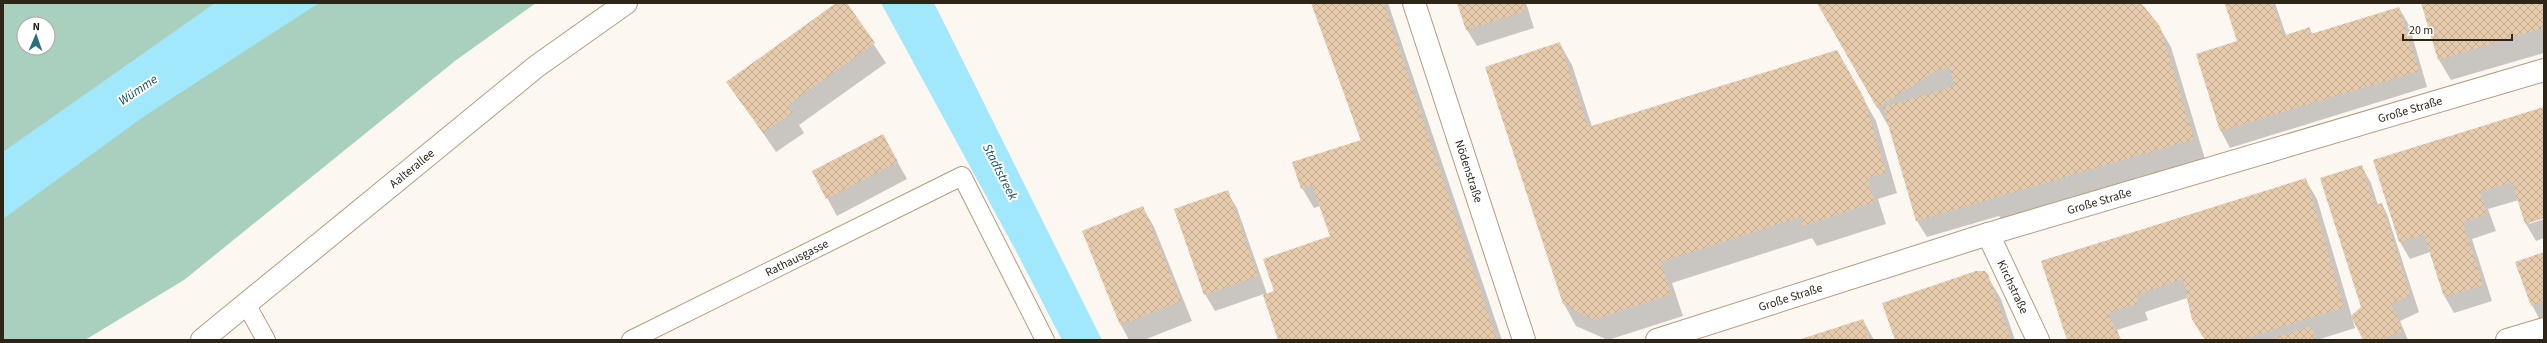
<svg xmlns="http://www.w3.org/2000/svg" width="2547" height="343" font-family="'Source Sans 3',sans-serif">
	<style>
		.green { fill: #a9d0be; fill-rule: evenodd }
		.water { fill: #a1e8fc }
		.shadow { fill: #0003 }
		.building { fill: url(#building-cross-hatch) }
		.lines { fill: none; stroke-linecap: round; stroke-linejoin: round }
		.service-casing { stroke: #b39c7e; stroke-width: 20 }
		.pedestrian-casing { stroke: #b39c7e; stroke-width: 24 }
		.minor-casing { stroke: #b39c7e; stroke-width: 24 }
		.primary-casing { stroke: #b39c7e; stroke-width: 24 }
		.service { stroke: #fff; stroke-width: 18 }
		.pedestrian { stroke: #fff; stroke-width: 22 }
		.minor { stroke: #fff; stroke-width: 22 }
		.primary { stroke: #fff; stroke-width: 22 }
		.labels { text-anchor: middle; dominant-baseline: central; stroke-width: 4; stroke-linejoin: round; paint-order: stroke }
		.street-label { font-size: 12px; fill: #2e2519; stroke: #fff }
		.water-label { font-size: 13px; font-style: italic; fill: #165260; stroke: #fff }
	</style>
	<defs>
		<pattern id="building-cross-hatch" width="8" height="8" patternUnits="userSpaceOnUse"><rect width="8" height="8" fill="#e5caac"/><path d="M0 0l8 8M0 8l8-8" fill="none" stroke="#c5ad93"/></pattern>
	</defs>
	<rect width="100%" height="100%" fill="#fcf7f1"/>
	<path class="green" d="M3 3H536L455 61 184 280 85 340H3ZM24 24H48V48H24Z"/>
	<path class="water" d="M215 3H319L143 117 3 219V152Z
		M881 3H934L1102 340H1062L1016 251Z"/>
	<path class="shadow" d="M838 3H846L886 63 799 125 804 133 776 152 728 82Z
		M1312 3H1388L1502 340H1279L1264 294 1215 311 1205 294 1227 192 1237 208 1267 294 1275 291 1332 241 1320 206 1314 208 1302 188 1361 141Z
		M1458 3H1526L1534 28 1477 46 1467 30Z
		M1818 3H2140L2159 27 2171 47 2205 159 2001 219 1999 216 1927 237 1917 221 1890 129Z
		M2234 3H2275L2286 35 2309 28 2313 35 2399 8 2409 25 2427 87 2230 148 2221 131 2197 54 2238 42Z
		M2422 3H2544V53L2451 80 2439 60Z
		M1560 44 1572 65 1592 127 1836 51 1876 121 1897 193 1878 199 1886 224 1817 246 1812 238 1672 283 1683 316 1608 340 1576 326 1564 304Z
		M2544 108V217L2529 222V224L2544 219V238L2536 241 2526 224 2519 200 2488 209 2496 231 2472 239 2492 301 2454 313 2445 297 2430 252 2410 259 2400 242 2374 161Z
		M892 152 907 179 837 216 813 172Z
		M2362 167 2371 183 2378 205 2382 204 2387 214 2419 312 2400 321 2408 340H2364L2352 318 2355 328 2317 340H2205L2192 319 2187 298 2145 312 2148 320 2117 330 2121 340H2068L2042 261 2305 179 2317 199 2352 317 2362 307Z
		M1143 208 1154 227 1192 321 1144 340H1129L1121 325 1083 231Z
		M2544 253V321L2541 322 2532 305Z
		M1989 279 2001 299 2015 340H1896Z
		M1863 320 1874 340H1800Z"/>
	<path class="building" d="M836 3H847L875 43 788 105 793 112 763 133 726 82Z
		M1311 3H1384L1497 340H1278L1263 295 1274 291 1263 259 1330 236 1312 185 1301 189 1292 162 1361 140Z
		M1457 3H1523L1525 11 1466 30Z
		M1817 3H2141L2160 26 2194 139 1916 221 1883 107 1955 86 1949 67 1934 72 1877 108Z
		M2230 3H2273L2283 36 2310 27 2311 34 2399 7 2419 71 2220 131 2196 54 2237 41 2225 4Z
		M2421 3H2544V28L2438 60Z
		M1560 42 1588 127 1837 50 1864 98 1886 172 1867 178 1875 202 1803 226 1800 217 1661 262 1671 294 1593 320 1563 304 1485 67Z
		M2544 107V218L2525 224 2512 182 2480 192 2487 214 2463 222 2483 285 2444 297 2424 235 2399 242 2373 160Z
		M883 134 898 162 826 199 812 171Z
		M2362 165 2375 205 2382 203 2410 295 2391 304 2403 331 2381 340H2363L2351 316 2361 307 2320 178Z
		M2306 178 2344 307 2242 340H2205L2192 319 2183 279 2136 295 2139 303 2108 313 2121 340H2067L2041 261Z
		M1228 190 1258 276 1204 295 1174 209Z
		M1143 206 1181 301 1120 325 1082 231Z
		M2544 252V301L2531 306 2515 262Z
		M1976 271H1985L1988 274 2011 340H1895L1882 303Z
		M1863 319 1870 340H1798Z
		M2311 326 2316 340H2268Z"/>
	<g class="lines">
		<defs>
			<g id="service">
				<path d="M246 304 266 340"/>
				<path id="s1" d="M631 340 962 176 1045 340"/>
			</g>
			<g id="pedestrian">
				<path id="s2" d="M1988 234 2544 70"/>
			</g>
			<g id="minor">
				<path id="s3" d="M1414 3 1524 340"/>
				<path id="s4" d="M1657 340 1988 234 2038 340"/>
				<path d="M2507 340 2544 329"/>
			</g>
			<g id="primary">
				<path id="s5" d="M202 340 537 66 626 3"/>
			</g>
		</defs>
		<use href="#service" class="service-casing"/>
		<use href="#pedestrian" class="pedestrian-casing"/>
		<use href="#minor" class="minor-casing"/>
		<use href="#primary" class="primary-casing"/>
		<use href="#service" class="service"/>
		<use href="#pedestrian" class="pedestrian"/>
		<use href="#minor" class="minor"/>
		<use href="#primary" class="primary"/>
	</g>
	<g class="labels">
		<g class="street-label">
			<text stroke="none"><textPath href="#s2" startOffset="440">Große Straße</textPath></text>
			<text stroke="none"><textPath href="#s5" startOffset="271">Aalterallee</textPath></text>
			<text stroke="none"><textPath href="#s3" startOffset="177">Nödenstraße</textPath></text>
			<text stroke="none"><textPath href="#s2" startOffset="116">Große Straße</textPath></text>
			<text stroke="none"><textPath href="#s1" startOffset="185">Rathausgasse</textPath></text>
			<text stroke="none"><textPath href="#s4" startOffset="406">Kirchstraße</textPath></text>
			<text stroke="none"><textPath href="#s4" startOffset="140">Große Straße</textPath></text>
		</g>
		<g class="water-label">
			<text transform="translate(138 90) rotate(-34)">Wümme</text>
			<text transform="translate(1000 172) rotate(63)">Stadtstreek</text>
		</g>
	</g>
	<rect width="2547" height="343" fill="none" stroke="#2e2519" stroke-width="8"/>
	<g transform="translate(36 36) rotate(2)"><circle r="19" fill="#ffffff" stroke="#aba8a3"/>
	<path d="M0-3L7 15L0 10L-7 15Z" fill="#27707a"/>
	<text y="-6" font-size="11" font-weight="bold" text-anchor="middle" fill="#2e2519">N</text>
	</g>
	<path d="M2403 34v6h109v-6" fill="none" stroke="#2e2519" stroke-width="2"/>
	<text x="2409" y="34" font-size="12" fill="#2e2519" stroke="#ffffff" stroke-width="3" paint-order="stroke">20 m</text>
</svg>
